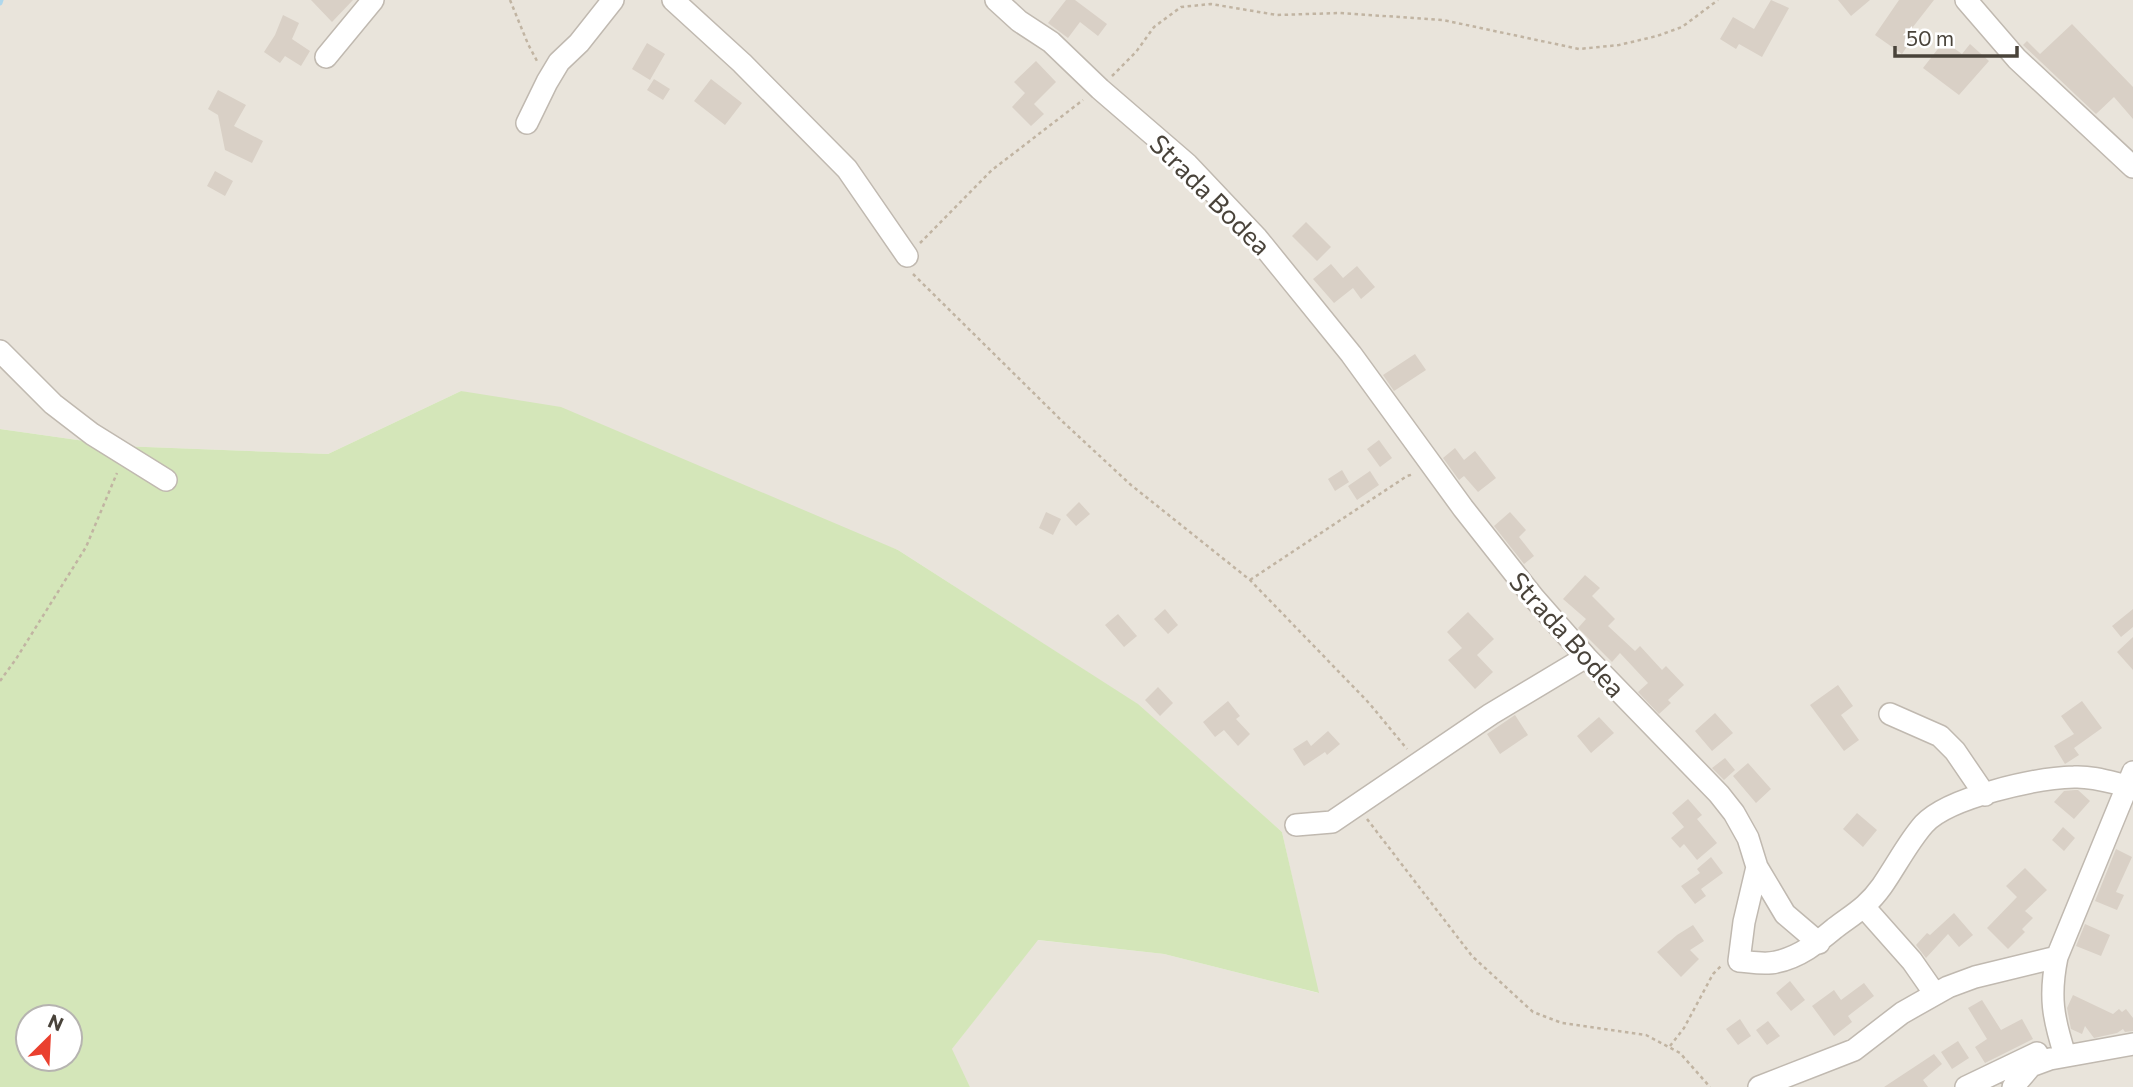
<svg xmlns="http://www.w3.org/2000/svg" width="2133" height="1087" font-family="Commissioner,sans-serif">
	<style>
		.residential { fill: #e9e4db }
		.green { fill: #d4e6b9; fill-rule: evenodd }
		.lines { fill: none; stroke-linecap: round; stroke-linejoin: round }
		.stream { stroke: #afd7ec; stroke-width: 5 }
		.building { fill: #d9d0c6 }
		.minor-casing { stroke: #c0b9b0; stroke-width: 24 }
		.path { stroke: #c1b4a2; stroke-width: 2.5; stroke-dasharray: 3.5 3.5; stroke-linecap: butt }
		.minor { stroke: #fff; stroke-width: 21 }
		.labels { text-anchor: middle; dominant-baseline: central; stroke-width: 6; stroke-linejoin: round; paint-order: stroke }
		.street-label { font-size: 26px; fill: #49433a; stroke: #fff }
	</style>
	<rect width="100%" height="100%" fill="#f5f2ed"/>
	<path class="residential" d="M0 0H2133V1087H970L951 1050 1037 940 1164 954 1318 993 1282 832 1137 704 898 550 461 391 328 454 120 446 0 429Z"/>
	<path class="green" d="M461 391 561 407 898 550 1138 704 1282 832 1319 993 1164 954 1038 940 952 1049 970 1087H0V429L120 446 328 454ZM28 1017H70V1059H28Z"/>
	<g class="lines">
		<path class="stream" d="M0 3 1 0"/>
	</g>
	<path class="building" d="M311 0H353L332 22Z
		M1066 0H1075L1107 24 1098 36 1080 22 1068 38 1048 23Z
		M1771 0 1789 8 1762 57 1739 44 1736 49 1720 39 1733 17 1754 29Z
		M1838 0H1870L1851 16Z
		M1899 0H1934L1909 32 1914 36 1902 54 1875 35Z
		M283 15 299 23 292 39 310 51 301 66 285 56 280 63 264 52 275 35Z
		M2072 24 2133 87V119L2114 97 2096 114 2023 45 2027 41 2040 54Z
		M1944 41 1962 54 1970 44 1989 61 1959 95 1923 68Z
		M647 43 665 54 650 80 632 69Z
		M1036 61 1056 82 1034 104 1044 114 1031 126 1012 107 1025 93 1014 82Z
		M654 79 670 89 663 100 647 90Z
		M711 79 742 103 725 125 694 101Z
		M218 90 246 105 234 126 263 141 252 163 225 150 218 115 208 109Z
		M215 171 233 181 225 196 207 186Z
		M1306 222 1331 247 1317 261 1292 236Z
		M1331 264 1343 278 1357 266 1375 287 1361 299 1353 288 1334 303 1313 279Z
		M1415 354 1426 370 1394 391 1383 375Z
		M1379 440 1392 458 1380 467 1367 449Z
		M1455 448 1464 460 1475 451 1496 478 1478 492 1464 476 1459 480 1443 458Z
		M1342 470 1349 482 1335 491 1328 479Z
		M1370 471 1379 485 1357 500 1348 486Z
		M1079 502 1090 514 1076 526 1066 515Z
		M1046 512 1061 519 1053 535 1039 528Z
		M1510 512 1526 530 1519 537 1534 556 1524 564 1494 526Z
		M1585 575 1600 588 1592 596 1615 619 1608 626 1635 651 1640 646 1662 670 1666 666 1684 685 1668 700 1671 703 1659 714 1638 692 1648 683 1620 653 1612 662 1578 628 1586 619 1563 599Z
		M1165 609 1178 625 1168 634 1154 619Z
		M2133 609V627L2121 637 2112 626Z
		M1468 612 1494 639 1477 655 1493 672 1475 689 1448 660 1462 648 1447 632Z
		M1118 614 1137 636 1124 647 1105 625Z
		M2133 637V670L2117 652Z
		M1838 685 1853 706 1841 715 1859 740 1844 751 1810 705Z
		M1158 687 1173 703 1160 716 1145 700Z
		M1228 701 1240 716 1236 719 1250 734 1238 746 1224 730 1215 737 1203 722Z
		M2082 701 2102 728 2074 748 2079 755 2065 764 2054 746 2074 734 2061 716Z
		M1715 713 1733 733 1712 751 1695 731Z
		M1515 715 1528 735 1500 754 1487 734Z
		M1599 717 1614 733 1591 753 1577 736Z
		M1328 731 1340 744 1327 755 1325 752 1304 766 1293 749 1307 740 1311 746Z
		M1725 758 1735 770 1724 780 1712 768Z
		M1748 763 1771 789 1756 803 1733 776Z
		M2075 790H2078L2090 801 2074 819 2054 802 2064 791Z
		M1688 799 1702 815 1697 819 1717 843 1697 860 1684 844 1680 848 1671 838 1684 827 1672 813Z
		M1857 813 1877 830 1863 847 1843 829Z
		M2063 827 2075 838 2064 851 2052 840Z
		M2116 849 2132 857 2116 892 2124 895 2117 910 2095 901Z
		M1711 857 1723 873 1701 889 1706 896 1695 904 1681 886 1700 873 1697 869Z
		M2025 868 2047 890 2025 911 2033 918 2022 929 2025 932 2008 949 1987 928 2017 897 2006 886Z
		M1954 913 1973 935 1959 947 1948 934 1926 958 1916 945 1927 933 1930 935Z
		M2085 924 2110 935 2101 956 2076 946Z
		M1693 925 1704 941 1690 950 1699 959 1681 977 1657 952 1677 935Z
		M1790 981 1805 1000 1791 1011 1776 993Z
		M1864 983 1874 996 1848 1016 1852 1022 1834 1036 1812 1006 1834 990 1841 1000Z
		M2073 995 2113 1014 2119 1009 2122 1012 2126 1009 2133 1018V1031L2125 1032 2123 1029 2117 1033 2094 1038 2085 1026 2082 1034 2071 1029 2067 1008Z
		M1982 1000 2001 1030 2022 1019 2033 1039 1985 1063 1975 1047 1987 1039 1968 1008Z
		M1740 1019 1751 1036 1738 1045 1726 1029Z
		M1768 1021 1780 1036 1767 1045 1756 1030Z
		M1958 1041 1969 1058 1952 1069 1941 1052Z
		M1934 1054 1942 1064 1923 1080 1928 1087H1884Z"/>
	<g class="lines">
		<defs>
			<path id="minor" d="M673 0 742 63 847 169 907 256
				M996 0 1019 21 1051 42 1100 89 1187 164 1257 238 1351 354 1463 508 1534 598 1586 657 1719 794 1734 813 1748 838 1757 867 1744 922 1739 961C1751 962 1765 965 1776 962 1800 957 1817 943 1835 928 1855 913 1867 907 1882 886 1896 866 1908 842 1924 824 1949 797 2037 778 2074 777 2092 776 2110 782 2127 786
				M1966 0 2017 59 2133 167
				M326 57 373 0
				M527 123 547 82 559 62 579 43 613 0
				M0 351 53 404 92 434 166 480
				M1890 714 1940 736 1955 751 1985 795
				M1296 825 1332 822 1491 714 1586 657
				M1757 867 1785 914 1819 943
				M1865 908 1912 961 1935 994
				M2065 1055C2053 1018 2049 996 2057 957L2133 772
				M1759 1087 1854 1050 1902 1013 1948 987 1975 977 2057 957
				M1966 1087 2037 1053
				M2013 1087 2031 1066 2050 1059 2133 1044"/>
		</defs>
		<use href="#minor" class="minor-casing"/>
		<path class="path" d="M510 0 528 44 537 61
			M1112 76 1136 52 1154 27 1181 7 1211 4 1277 15 1340 13 1443 20 1579 49 1619 45 1657 36 1682 27 1718 0
			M920 243 992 170 1083 100
			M913 274 1063 422 1131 485 1250 580 1369 703 1407 749
			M1250 580 1407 476 1414 474
			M0 681 16 659 86 547 117 473
			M1367 819 1472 956 1533 1012 1562 1023 1646 1035 1680 1053 1710 1087
			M1670 1046 1684 1028 1713 974 1722 965"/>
		<use href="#minor" class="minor"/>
	</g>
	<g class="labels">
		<g class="street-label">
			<text transform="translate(1211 194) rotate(45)">Strada Bodea</text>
			<text transform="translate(1568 634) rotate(48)">Strada Bodea</text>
		</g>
	</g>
	<g transform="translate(49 1038) rotate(24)"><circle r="33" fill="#ffffff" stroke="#b6b4b0" stroke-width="2"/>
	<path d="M0-5L12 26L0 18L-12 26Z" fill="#ea402f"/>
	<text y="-10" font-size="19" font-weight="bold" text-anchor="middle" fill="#49433a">N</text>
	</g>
	<path d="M1895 46v10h122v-10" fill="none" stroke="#49433a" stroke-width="3.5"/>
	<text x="1906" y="46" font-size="21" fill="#49433a" stroke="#ffffff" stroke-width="5" paint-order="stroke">50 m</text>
</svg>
